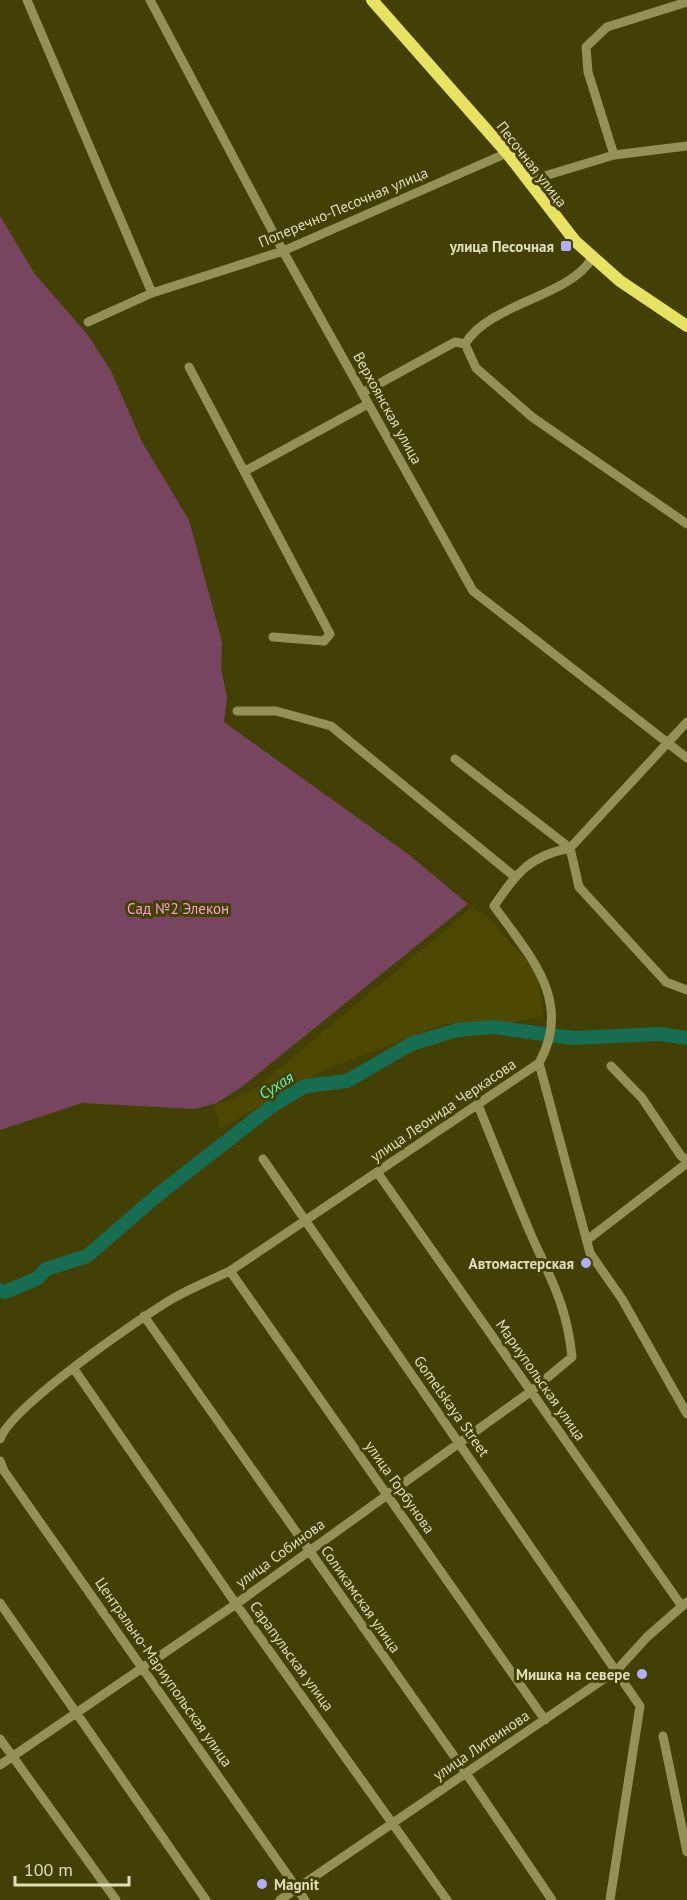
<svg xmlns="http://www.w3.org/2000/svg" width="687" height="1900" font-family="'PT Sans',sans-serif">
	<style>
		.built { fill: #4d4903 }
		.green { fill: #784561 }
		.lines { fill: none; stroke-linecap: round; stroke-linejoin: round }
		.river { stroke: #166d51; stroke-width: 14 }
		.minor { stroke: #939157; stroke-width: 9 }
		.major { stroke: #e8e263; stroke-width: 12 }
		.poi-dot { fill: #b2adf9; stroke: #434005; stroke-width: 2 }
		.labels { text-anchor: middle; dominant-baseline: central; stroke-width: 6; stroke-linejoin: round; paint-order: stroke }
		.street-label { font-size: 15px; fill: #dfdebb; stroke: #434005 }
		.poi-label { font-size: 15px; font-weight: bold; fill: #dfdebb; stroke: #434005; text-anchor: end }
		.park-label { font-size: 15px; fill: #f5a1ce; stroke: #434005 }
		.water-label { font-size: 16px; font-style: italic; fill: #61f0be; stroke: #434005 }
	</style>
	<rect width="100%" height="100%" fill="#434005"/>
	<path class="built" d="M473 907 487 916 537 973 544 1016 508 1023 444 1024 326 1069 220 1129 214 1106 256 1088Z"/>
	<path class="green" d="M0 216 34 273 87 334 111 371 142 442 189 520 222 642 221 668 227 697 224 722 408 854 468 904 243 1086 217 1103 195 1109 82 1103 0 1130Z"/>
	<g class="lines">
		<path class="river" d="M0 1290 5 1292 38 1278 46 1269 87 1256 159 1194 272 1106 305 1086 347 1081 411 1044 457 1030 493 1027 572 1038 660 1034 687 1038"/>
		<path class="minor" d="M27 0 152 293
			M150 0 283 251 473 591 687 758
			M614 155 588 72 586 47 607 27 687 2
			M528 181 614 155 687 146
			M88 322 152 293 283 251 507 153
			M465 344 476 368 532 417 687 524
			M189 367 330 634 324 641 273 637
			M362 393 455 342 465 344C489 303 570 297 592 258
			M245 471 368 404
			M237 711H276L331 726 515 877
			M455 759 570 848 579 887 666 982 687 990
			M539 1063 590 1253 622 1299 687 1414
			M611 1066 642 1098 681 1156 687 1160
			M263 1159 640 1706 610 1900
			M377 1172 681 1605
			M587 1240 687 1163
			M230 1271 545 1720
			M144 1316 466 1773 552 1900
			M74 1369 236 1604 447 1900
			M0 1439C12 1406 137 1320 172 1299 191 1288 211 1280 230 1271L539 1063C574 1001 529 955 494 906 517 873 529 856 570 848L687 722
			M0 1461 4 1471 305 1900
			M0 1603 206 1900
			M663 1736 687 1852
			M0 1739 116 1900
			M0 1765 236 1604 530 1392 572 1357C567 1307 552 1281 532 1237 513 1193 496 1149 478 1105
			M280 1900 617 1670 647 1637 687 1602"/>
		<path class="major" d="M372 0 507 153 575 241 620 281 687 326"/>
	</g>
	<g class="poi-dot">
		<rect x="560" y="240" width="12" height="12" rx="3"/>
		<circle cx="586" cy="1263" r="6"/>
		<circle cx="642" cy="1674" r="6"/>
		<circle cx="262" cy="1884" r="6"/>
	</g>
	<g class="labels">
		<g class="street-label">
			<text transform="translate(532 164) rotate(52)">Песочная улица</text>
			<text transform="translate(343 207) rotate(-23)">Поперечно-Песочная улица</text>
			<text transform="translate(388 408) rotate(61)">Верхоянская улица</text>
			<text transform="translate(443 1110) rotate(-34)">улица Леонида Черкасова</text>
			<text transform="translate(541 1380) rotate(55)">Мариупольская улица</text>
			<text transform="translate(452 1406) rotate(55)">Gomelskaya Street</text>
			<text transform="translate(400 1487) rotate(55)">улица Горбунова</text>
			<text transform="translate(280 1553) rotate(-36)">улица Собинова</text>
			<text transform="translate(361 1599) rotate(55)">Соликамская улица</text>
			<text transform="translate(292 1656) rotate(54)">Сарапульская улица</text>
			<text transform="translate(164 1672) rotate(55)">Центрально-Мариупольская улица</text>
			<text transform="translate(481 1745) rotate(-34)">улица Литвинова</text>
		</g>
		<g class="poi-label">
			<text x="554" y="246">улица Песочная</text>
			<text x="574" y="1263">Автомастерская</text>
			<text x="630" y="1674">Мишка на севере</text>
			<text x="274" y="1884" text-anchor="start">Magnit</text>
		</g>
		<g class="park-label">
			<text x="178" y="908">Сад №2 Элекон</text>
		</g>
		<g class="water-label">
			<text transform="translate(276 1085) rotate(-32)">Сухая</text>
		</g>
	</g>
	<path d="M15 1876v9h114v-9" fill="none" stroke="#dfdebb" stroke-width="3"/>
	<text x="24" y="1876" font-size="18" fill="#dfdebb" stroke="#434005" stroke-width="4.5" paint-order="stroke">100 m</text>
</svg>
